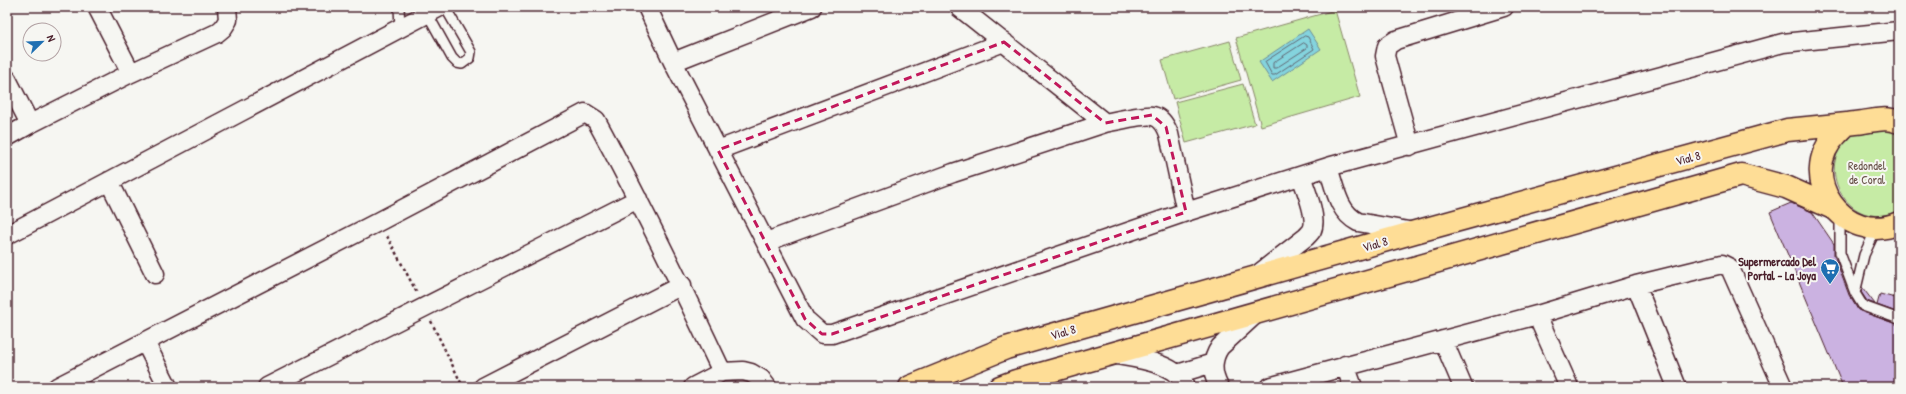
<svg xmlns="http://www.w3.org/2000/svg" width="1906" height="394" font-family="'Patrick Hand',sans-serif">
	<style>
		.green { fill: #c6eba5; stroke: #888568 }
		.water { fill: #84d4de; stroke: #6d8c96 }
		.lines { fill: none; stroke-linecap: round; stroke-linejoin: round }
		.shore { stroke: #616773; stroke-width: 1 }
		.building { fill: #cbb2e1; stroke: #4a1f2b }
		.lane-casing { stroke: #4a1f2b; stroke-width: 12 }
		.street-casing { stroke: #4a1f2b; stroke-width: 21 }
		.primary-casing { stroke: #4a1f2b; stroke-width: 25 }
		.path { stroke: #4a1f2b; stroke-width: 2.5; stroke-dasharray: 3 3; stroke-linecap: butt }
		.lane { stroke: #f6f6f2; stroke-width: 9 }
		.street { stroke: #f6f6f2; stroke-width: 18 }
		.primary { stroke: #fedd96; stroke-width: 22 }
		.marked { fill: none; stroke: #c2185b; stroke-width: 3; stroke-dasharray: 8 5; stroke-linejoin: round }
		.labels { text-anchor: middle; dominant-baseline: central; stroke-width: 4; stroke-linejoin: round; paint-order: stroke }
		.street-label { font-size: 12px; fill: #4a1f2b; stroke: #f6f6f2 }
		.park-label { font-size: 12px; fill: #69524a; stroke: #f6f6f2 }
		.poi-label { font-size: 12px; font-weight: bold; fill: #4a1f2b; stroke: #f6f6f2; text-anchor: end }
	</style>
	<rect width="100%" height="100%" fill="#f6f6f2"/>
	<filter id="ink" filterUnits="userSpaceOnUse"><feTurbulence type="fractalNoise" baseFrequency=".025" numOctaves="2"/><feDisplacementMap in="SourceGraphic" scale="8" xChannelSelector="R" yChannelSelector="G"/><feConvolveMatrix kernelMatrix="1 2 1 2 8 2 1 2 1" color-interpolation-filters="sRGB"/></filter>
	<g filter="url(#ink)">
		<path class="green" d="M1335 10 1360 97 1261 126 1236 38Z
			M1230 41 1241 80 1173 99 1162 60Z
			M1243 84 1255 124 1186 143 1175 102Z
			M1875 128 1893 131 1899 134V210C1846 237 1808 158 1857 133 1863 131 1870 130 1875 128Z"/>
		<path class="water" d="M1308 29 1321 49 1272 82 1259 62Z"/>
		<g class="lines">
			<path class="shore" d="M1305 36 1308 37 1314 49 1275 75H1272L1265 62Z
				M1304 43 1307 45V48L1276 68H1273V63Z"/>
		</g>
		<path class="building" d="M1791 203 1812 212 1834 244V255L1849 295 1858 310 1899 325V387H1843L1770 212Z
			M1862 287 1875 304 1867 301 1861 292Z
			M1880 294 1899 299V313L1877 305Z"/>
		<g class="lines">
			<defs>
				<path id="lane" d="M399 7 400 28
					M427 13 452 58 457 63 462 64 470 58 471 52 445 7
					M1840 215V253L1855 293 1863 306 1899 319
					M1855 293 1864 255 1876 229"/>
				<path id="street" d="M647 7 673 62 805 319 822 334H832L1186 212 1328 167 1783 43 1899 31
					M959 7 1105 123C1115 121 1145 114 1153 116 1162 118 1166 126 1169 134L1186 212
					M673 62 812 7
					M131 73 217 33 223 28 228 20 227 7
					M7 79 30 124 7 137
					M30 124 131 73 97 7
					M1410 146 1385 56 1387 46 1396 40 1504 7
					M718 150 1004 42
					M1328 167C1335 188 1338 212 1358 222L1414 232
					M109 181 155 274
					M7 235 440 7
					M766 242 953 173 1105 123
					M1257 275 1306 237C1308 235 1311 232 1312 230 1318 218 1305 188 1301 176
					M1636 285 1677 387
					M1537 315 1569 387
					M1443 340 1463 387
					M145 342 168 387
					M1111 354C1132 358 1179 362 1185 387
					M1345 365 1353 387
					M1177 374 1213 363
					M57 387 380 221 585 113 596 120C641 203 682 287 722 372
					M267 387 638 199
					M483 387 682 285
					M693 387 722 372 743 371 751 373 761 379 767 387
					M1219 387C1212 374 1211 360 1220 347L1258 312
					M1269 387 1537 315 1636 285 1722 264 1730 268 1783 387"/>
				<path id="primary" d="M1899 122C1887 117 1877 120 1863 122 1859 123 1853 123 1848 124 1844 126 1840 131 1837 134 1794 176 1844 247 1899 223
					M910 387 1006 348 1415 232 1787 130 1847 124
					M1000 387 1016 381 1741 175 1786 187 1833 208"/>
			</defs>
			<use href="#lane" class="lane-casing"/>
			<use href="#street" class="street-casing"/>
			<use href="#primary" class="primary-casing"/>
			<path class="path" d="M387 236 417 293
				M431 321 463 387"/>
			<use href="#lane" class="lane"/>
			<use href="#street" class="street"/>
			<use href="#primary" class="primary"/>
		</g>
	</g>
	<path class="marked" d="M1004 42 1105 123 1152 115 1166 127 1186 212 832 334H822L805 319 718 150Z"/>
	<defs>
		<symbol id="supermarket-pin" viewBox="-11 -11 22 30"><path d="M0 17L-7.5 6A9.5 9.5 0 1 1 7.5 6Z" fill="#1f6fb2" stroke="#f6f6f2"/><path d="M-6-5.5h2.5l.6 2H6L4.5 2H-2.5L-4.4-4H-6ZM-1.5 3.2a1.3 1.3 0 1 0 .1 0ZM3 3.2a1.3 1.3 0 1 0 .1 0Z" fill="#fff"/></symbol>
	</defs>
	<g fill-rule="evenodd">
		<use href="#supermarket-pin" x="1819" y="257" width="22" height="30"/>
	</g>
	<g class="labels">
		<g class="street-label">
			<text transform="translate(1688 158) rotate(-15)">Vial 8</text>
			<text transform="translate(1375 244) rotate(-16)">Vial 8</text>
			<text transform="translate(1063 332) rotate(-16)">Vial 8</text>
		</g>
		<g class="park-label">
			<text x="1867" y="165">Redondel<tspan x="1867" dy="14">de Coral</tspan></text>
		</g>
		<g class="poi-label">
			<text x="1816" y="261">Supermercado Del<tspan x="1816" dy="14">Portal - La Joya</tspan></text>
		</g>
	</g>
	<rect width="1906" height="394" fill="none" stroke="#f6f6f2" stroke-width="24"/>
	<rect x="12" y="12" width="1882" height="370" fill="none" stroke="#4a1f2b" stroke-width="1.5" filter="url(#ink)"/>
	<g transform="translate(42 42) rotate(67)"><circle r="19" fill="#f6f6f2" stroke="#b1a0a2"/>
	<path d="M0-3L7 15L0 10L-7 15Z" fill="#1f6fb2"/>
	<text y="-6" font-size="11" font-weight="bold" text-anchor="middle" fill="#4a1f2b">N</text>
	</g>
</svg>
